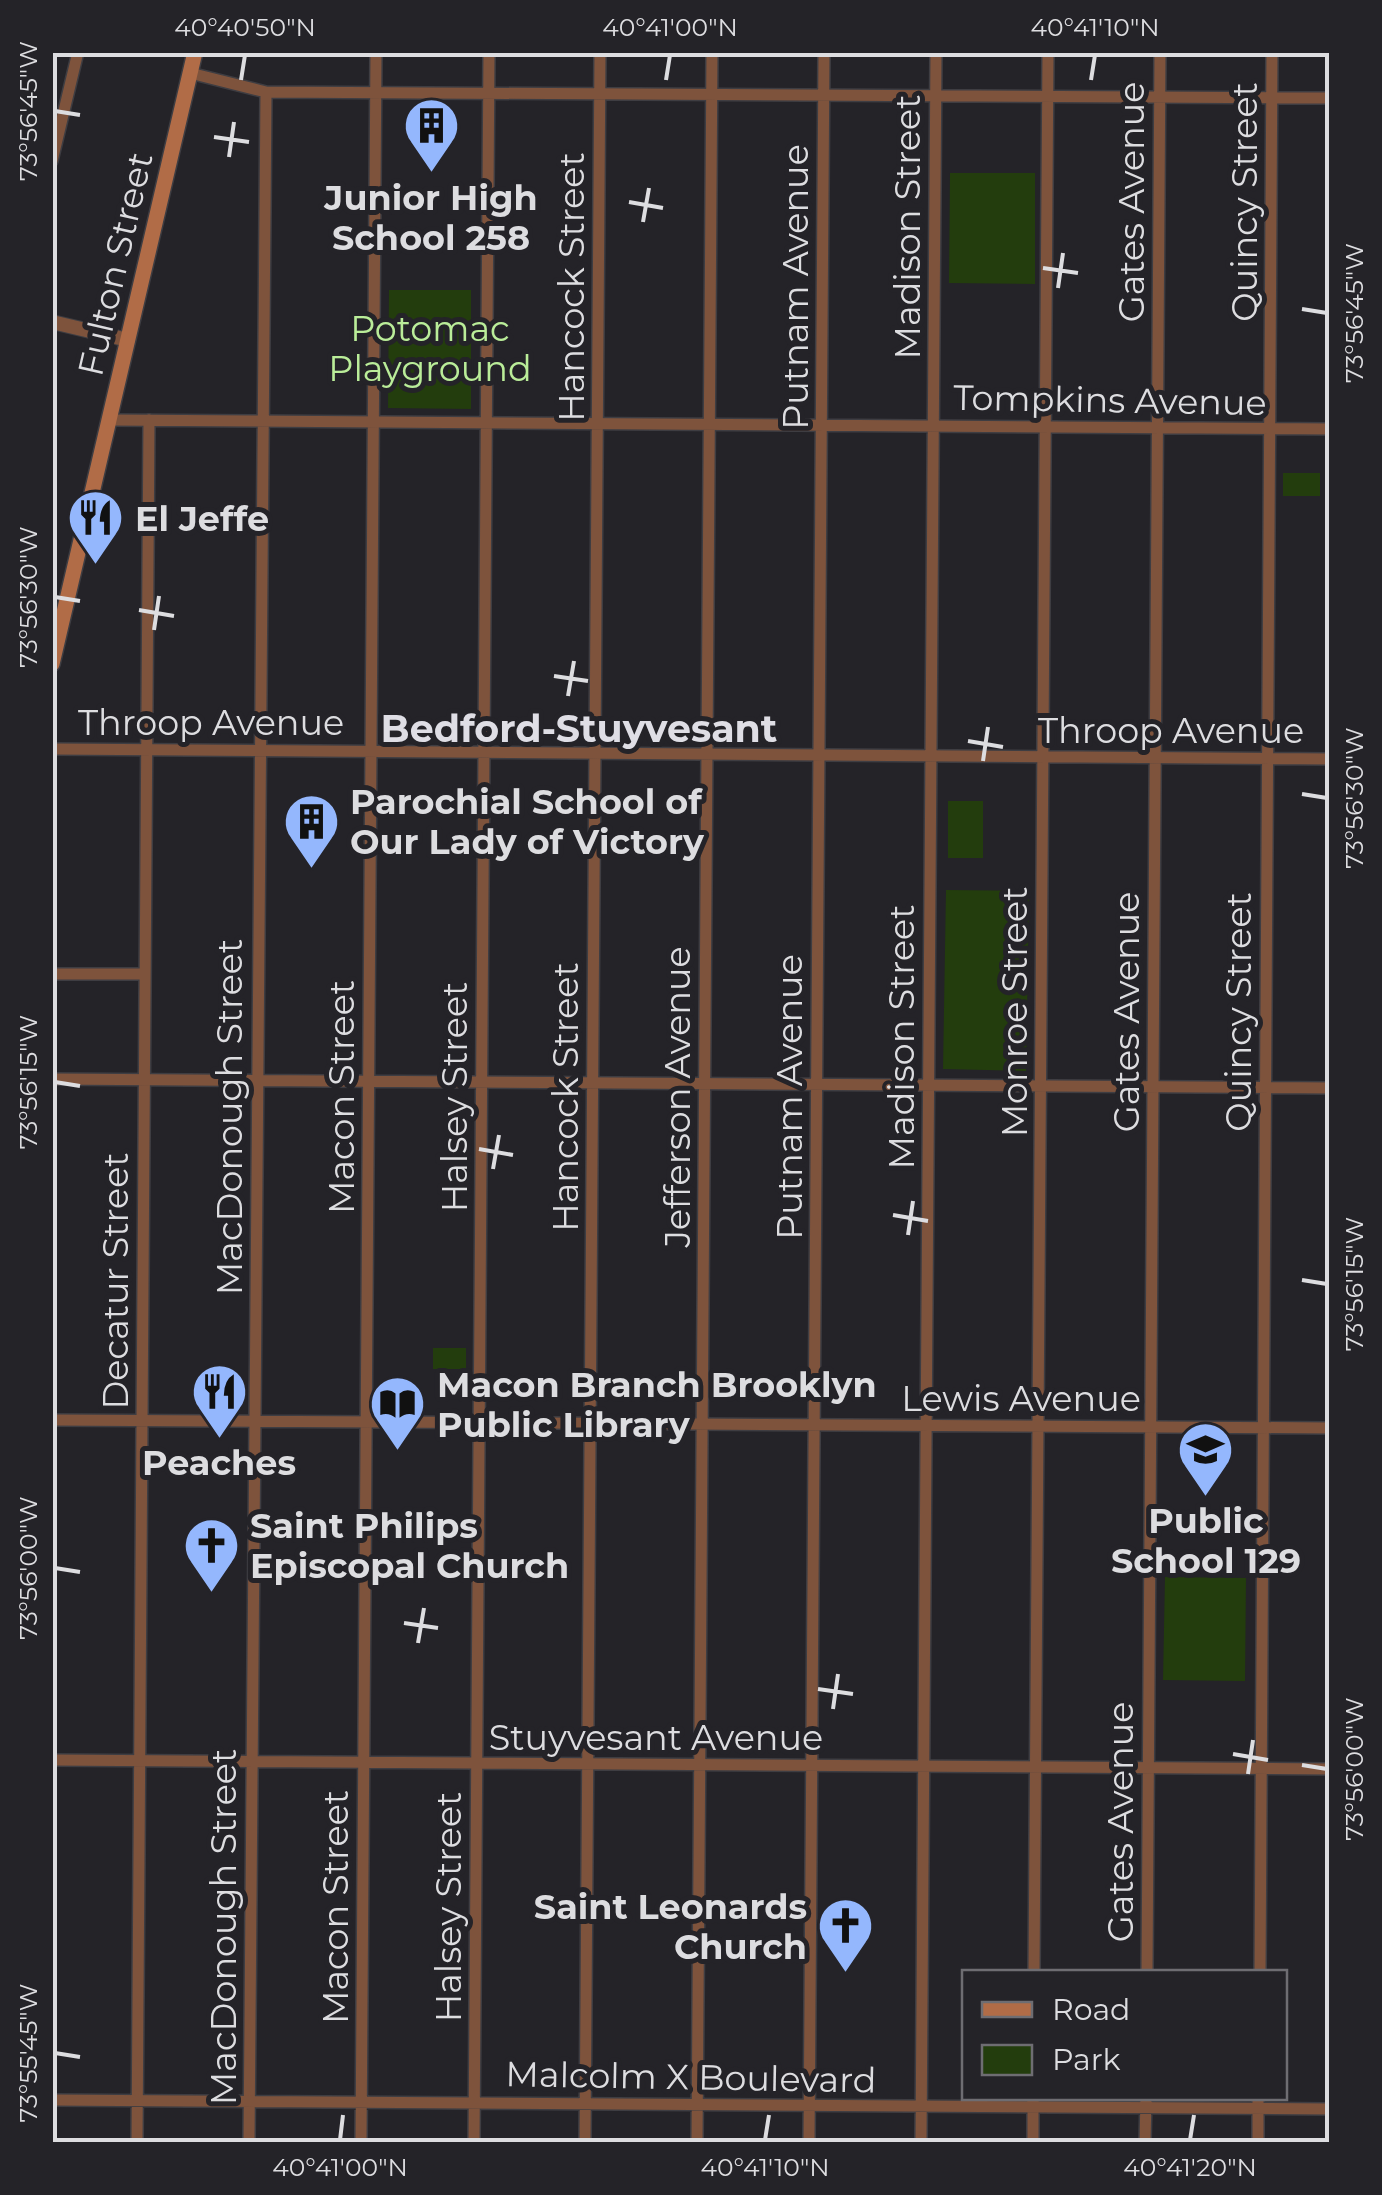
<svg xmlns="http://www.w3.org/2000/svg" width="1382" height="2195" font-family="Montserrat,sans-serif">
	<style>
		.green { fill: #233d0d }
		.lines { fill: none; stroke-linecap: round; stroke-linejoin: round }
		.minor-casing { stroke: #3e3d42; stroke-width: 14 }
		.tertiary-casing { stroke: #3e3d42; stroke-width: 16 }
		.secondary-casing { stroke: #3e3d42; stroke-width: 18 }
		.minor { stroke: #7e533c; stroke-width: 11 }
		.tertiary { stroke: #7e533c; stroke-width: 14 }
		.secondary { stroke: #b16c47; stroke-width: 15 }
		.ticks { fill: none; stroke: #dddde0; stroke-width: 4 }
		.labels { text-anchor: middle; dominant-baseline: central; stroke-width: 10; stroke-linejoin: round; paint-order: stroke }
		.poi-label { font-size: 35px; font-weight: bold; fill: #dddde0; stroke: #242328; text-anchor: start }
		.street-label { font-size: 35px; fill: #dddde0; stroke: #242328 }
		.park-label { font-size: 35px; fill: #baed99; stroke: #242328 }
		.neighbourhood-label { font-size: 38px; font-weight: bold; fill: #dfdee5; stroke: #242328 }
		.neatline { fill: none; stroke: #dddde0; stroke-width: 4 }
		.ticks-label { font-size: 25px; text-anchor: middle; fill: #dddde0 }
	</style>
	<rect width="100%" height="100%" fill="#242328"/>
	<path class="green" d="M950 173H1035V284L949 283Z
		M389 290H471V409L388 408Z
		M1283 473H1320V496H1283Z
		M948 801H983V858H948Z
		M946 890 1029 891 1026 1071 943 1069Z
		M433 1348H466V1369H433Z
		M1165 1577 1246 1578 1245 1681 1163 1680Z"/>
	<g class="lines">
		<defs>
			<path id="minor" d="M190 73 266 92 1330 98
				M52 161 78 52
				M109 420 1330 429
				M52 749 1330 759
				M52 974H145
				M52 1079 1330 1088
				M52 1420 1330 1428
				M52 1760 1330 1769
				M1034 1972 1048 52
				M1147 1972 1160 52
				M1260 1972 1272 52
				M52 2100 1330 2109
				M137 2142 149 420
				M249 2142 266 92
				M361 2142 376 52
				M474 2142 489 52
				M585 2142 600 52
				M697 2142 712 52
				M809 2142 824 52
				M921 2142 936 52
				M1033 2142V2098
				M1145 2142 1146 2098
				M1258 2142V2098"/>
			<path id="tertiary" d="M52 322 128 340"/>
			<path id="secondary" d="M52 664 195 52"/>
		</defs>
		<use href="#minor" class="minor-casing"/>
		<use href="#tertiary" class="tertiary-casing"/>
		<use href="#secondary" class="secondary-casing"/>
		<use href="#minor" class="minor"/>
		<use href="#tertiary" class="tertiary"/>
		<use href="#secondary" class="secondary"/>
	</g>
	<path class="ticks" d="M241 80 245 55M666 80 670 55M1091 80 1095 55M55 111 80 115M214 137 249 142M229 157 234 122M629 202 663 208M643 222 649 188M1043 268 1078 273M1058 288 1063 253M1302 309 1327 313M55 597 80 601M139 610 174 616M154 630 159 596M554 676 588 681M568 696 574 661M968 741 1003 747M983 761 988 727M1302 794 1327 798M55 1082 80 1086M479 1149 513 1155M493 1169 499 1135M893 1215 928 1221M908 1235 913 1201M1302 1280 1327 1284M55 1568 80 1572M404 1623 438 1628M418 1643 424 1608M818 1689 853 1694M833 1709 838 1674M1233 1754 1268 1760M1302 1765 1327 1769M1248 1774 1253 1740M55 2053 80 2057M340 2140 343 2115M765 2140 769 2115M1190 2140 1194 2115"/>
	<defs>
		<symbol id="building-pin" viewBox="-11 -11 22 30"><path d="M0 17L-7.5 6A9.5 9.5 0 1 1 7.5 6Z" fill="#94b7fd" stroke="#242328"/><path d="M-4-6H4V6H1V3H-1V6H-4ZM-2.5-4.3h1.7v1.8h-1.7ZM.8-4.3h1.7v1.8H.8ZM-2.5-1h1.7V.8h-1.7ZM.8-1h1.7V.8H.8Z" fill="#111"/></symbol>
		<symbol id="restaurant-pin" viewBox="-11 -11 22 30"><path d="M0 17L-7.5 6A9.5 9.5 0 1 1 7.5 6Z" fill="#94b7fd" stroke="#242328"/><path d="M-5-6h1v4h1v-4h1v4h1v-4h1v5L-1.5 .5V6h-2V.5L-5-1ZM5-6V6H3V1.5H1.5Q1.5-4 5-6Z" fill="#111"/></symbol>
		<symbol id="library-pin" viewBox="-11 -11 22 30"><path d="M0 17L-7.5 6A9.5 9.5 0 1 1 7.5 6Z" fill="#94b7fd" stroke="#242328"/><path d="M-6-4Q-3-5.5-.7-3.5V5Q-3 3-6 4ZM6-4Q3-5.5 .7-3.5V5Q3 3 6 4Z" fill="#111"/></symbol>
		<symbol id="school-pin" viewBox="-11 -11 22 30"><path d="M0 17L-7.5 6A9.5 9.5 0 1 1 7.5 6Z" fill="#94b7fd" stroke="#242328"/><path d="M0-5L7-2L0 1L-7-2ZM-4 1L0 2.5L4 1V4Q0 6-4 4Z" fill="#111"/></symbol>
		<symbol id="church-pin" viewBox="-11 -11 22 30"><path d="M0 17L-7.5 6A9.5 9.5 0 1 1 7.5 6Z" fill="#94b7fd" stroke="#242328"/><path d="M-1.2-6h2.4v3.5h3.3v2.4h-3.3V6h-2.4V-.1h-3.3v-2.4h3.3Z" fill="#111"/></symbol>
	</defs>
	<g fill-rule="evenodd">
		<use href="#building-pin" x="400" y="94" width="63" height="86"/>
		<use href="#restaurant-pin" x="64" y="486" width="63" height="86"/>
		<use href="#building-pin" x="280" y="790" width="63" height="86"/>
		<use href="#restaurant-pin" x="188" y="1360" width="63" height="86"/>
		<use href="#library-pin" x="366" y="1372" width="63" height="86"/>
		<use href="#school-pin" x="1174" y="1418" width="63" height="86"/>
		<use href="#church-pin" x="180" y="1514" width="63" height="86"/>
		<use href="#church-pin" x="814" y="1894" width="63" height="86"/>
	</g>
	<g class="labels">
		<g class="poi-label">
			<text x="431" y="197" text-anchor="middle">Junior High<tspan x="431" dy="40">School 258</tspan></text>
			<text x="135" y="518">El Jeffe</text>
			<text x="350" y="801">Parochial School of<tspan x="350" dy="40">Our Lady of Victory</tspan></text>
			<text x="437" y="1384">Macon Branch Brooklyn<tspan x="437" dy="40">Public Library</tspan></text>
			<text x="219" y="1462" text-anchor="middle">Peaches</text>
			<text x="1206" y="1520" text-anchor="middle">Public<tspan x="1206" dy="40">School 129</tspan></text>
			<text x="250" y="1525">Saint Philips<tspan x="250" dy="40">Episcopal Church</tspan></text>
			<text x="807" y="1906" text-anchor="end">Saint Leonards<tspan x="807" dy="40">Church</tspan></text>
		</g>
		<g class="street-label">
			<text transform="translate(1131 202) rotate(-90)">Gates Avenue</text>
			<text transform="translate(1244 202) rotate(-90)">Quincy Street</text>
			<text transform="translate(907 227) rotate(-90)">Madison Street</text>
			<text transform="translate(115 264) rotate(-77)">Fulton Street</text>
			<text transform="translate(571 287) rotate(-90)">Hancock Street</text>
			<text transform="translate(795 287) rotate(-90)">Putnam Avenue</text>
			<text transform="translate(1110 400) rotate(1)">Tompkins Avenue</text>
			<text x="211" y="722">Throop Avenue</text>
			<text x="1171" y="730">Throop Avenue</text>
			<text transform="translate(1014 1012) rotate(-90)">Monroe Street</text>
			<text transform="translate(1126 1012) rotate(-90)">Gates Avenue</text>
			<text transform="translate(1238 1012) rotate(-90)">Quincy Street</text>
			<text transform="translate(901 1037) rotate(-90)">Madison Street</text>
			<text transform="translate(341 1097) rotate(-90)">Macon Street</text>
			<text transform="translate(454 1097) rotate(-90)">Halsey Street</text>
			<text transform="translate(565 1097) rotate(-90)">Hancock Street</text>
			<text transform="translate(677 1097) rotate(-90)">Jefferson Avenue</text>
			<text transform="translate(789 1097) rotate(-90)">Putnam Avenue</text>
			<text transform="translate(229 1117) rotate(-90)">MacDonough Street</text>
			<text transform="translate(115 1281) rotate(-90)">Decatur Street</text>
			<text x="1021" y="1398">Lewis Avenue</text>
			<text x="656" y="1737">Stuyvesant Avenue</text>
			<text transform="translate(1120 1822) rotate(-90)">Gates Avenue</text>
			<text transform="translate(335 1907) rotate(-90)">Macon Street</text>
			<text transform="translate(448 1907) rotate(-90)">Halsey Street</text>
			<text transform="translate(223 1927) rotate(-90)">MacDonough Street</text>
			<text transform="translate(691 2077) rotate(1)">Malcolm X Boulevard</text>
		</g>
		<g class="park-label">
			<text x="430" y="328">Potomac<tspan x="430" dy="40">Playground</tspan></text>
		</g>
		<g class="neighbourhood-label">
			<text x="579" y="728">Bedford-Stuyvesant</text>
		</g>
	</g>
	<rect width="1382" height="2195" fill="none" stroke="#242328" stroke-width="110"/>
	<rect x="962" y="1970" width="325" height="130" fill="#242328" stroke="#6e6d72" stroke-width="2.5"/>
	<rect x="982" y="2002" width="50" height="15" fill="#b16c47" stroke="#6e6d72" stroke-width="2.5"/>
	<text x="1052" y="2020" font-size="30" fill="#dddde0">Road</text>
	<rect x="982" y="2045" width="50" height="30" fill="#233d0d" stroke="#6e6d72" stroke-width="2.5"/>
	<text x="1052" y="2070" font-size="30" fill="#dddde0">Park</text>
	<rect x="55" y="55" width="1272" height="2085" class="neatline"/>
	<g class="ticks-label">
		<text x="245" y="36">40°40'50"N</text>
		<text x="670" y="36">40°41'00"N</text>
		<text x="1095" y="36">40°41'10"N</text>
		<text transform="translate(28 111) rotate(-90)" y="9">73°56'45"W</text>
		<text transform="translate(1354 313) rotate(-90)" y="9">73°56'45"W</text>
		<text transform="translate(28 597) rotate(-90)" y="9">73°56'30"W</text>
		<text transform="translate(1354 798) rotate(-90)" y="9">73°56'30"W</text>
		<text transform="translate(28 1082) rotate(-90)" y="9">73°56'15"W</text>
		<text transform="translate(1354 1284) rotate(-90)" y="9">73°56'15"W</text>
		<text transform="translate(28 1568) rotate(-90)" y="9">73°56'00"W</text>
		<text transform="translate(1354 1769) rotate(-90)" y="9">73°56'00"W</text>
		<text transform="translate(28 2053) rotate(-90)" y="9">73°55'45"W</text>
		<text x="340" y="2176">40°41'00"N</text>
		<text x="765" y="2176">40°41'10"N</text>
		<text x="1190" y="2176">40°41'20"N</text>
	</g>
</svg>
